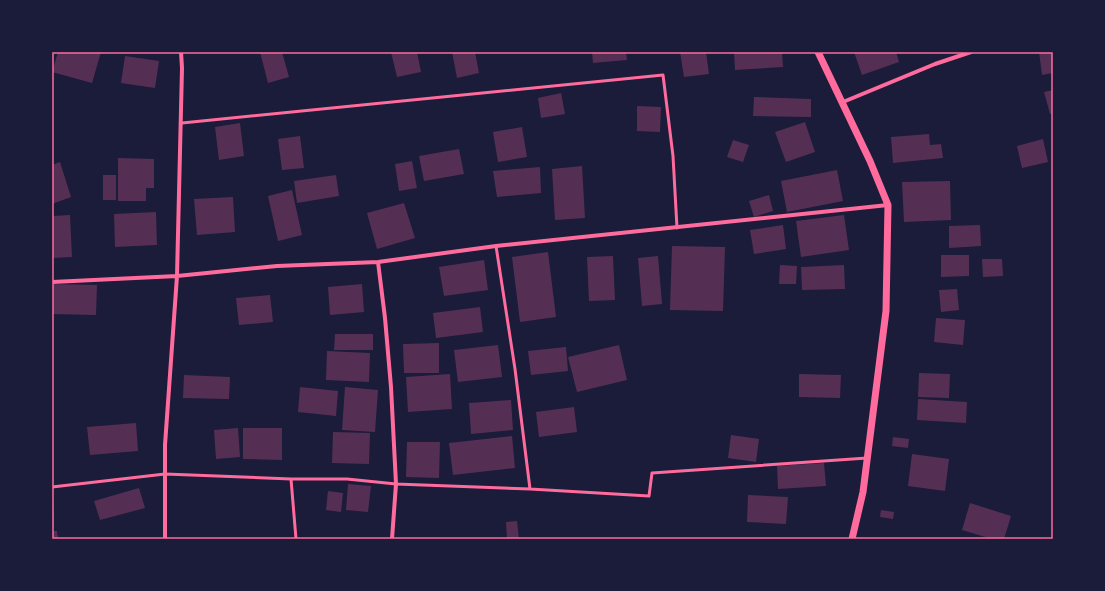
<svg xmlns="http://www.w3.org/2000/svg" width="1105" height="591" font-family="Barlow,sans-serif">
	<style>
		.building { fill: #542f53 }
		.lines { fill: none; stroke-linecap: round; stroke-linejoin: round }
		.service { stroke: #ff6b9d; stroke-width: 3 }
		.minor { stroke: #ff6b9d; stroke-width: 4 }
		.tertiary { stroke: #ff6b9d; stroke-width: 7 }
		.neatline { fill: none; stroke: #ff6b9d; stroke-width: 1.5 }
	</style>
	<rect width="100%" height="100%" fill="#1b1b3a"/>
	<path class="building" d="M58 52H101L92 83 52 72Z
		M260 52H282L289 77 268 83Z
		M391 52H417L421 72 397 77Z
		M452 52H475L479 73 457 78Z
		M592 52H626L627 60 593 63Z
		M680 52H706L709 74 684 77Z
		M734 52H782L783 67 735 70Z
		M854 52H896L899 62 862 75Z
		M1039 52H1053V73L1042 75Z
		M125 56 159 61 155 88 121 83Z
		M1053 90V113L1050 114 1044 92Z
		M561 93 565 114 541 118 538 98Z
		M754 97 811 99V117L753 116Z
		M637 106 661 107 660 132 637 131Z
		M805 122 815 152 786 162 775 132Z
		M240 123 244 156 219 160 215 127Z
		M522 127 527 157 498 162 493 132Z
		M929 134 930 145 941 144 943 158 893 163 891 137Z
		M300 136 304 168 282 170 278 139Z
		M1043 139 1048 162 1022 168 1017 146Z
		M733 140 749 145 743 162 727 157Z
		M459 149 464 174 424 181 419 156Z
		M118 158 154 159V188H146V201H118Z
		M412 161 417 188 399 191 395 164Z
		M60 162 71 197 52 204V165Z
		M582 166 585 218 555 220 552 169Z
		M540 167 541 193 497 197 493 171Z
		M837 170 843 201 787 212 781 181Z
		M103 175H116V200H103Z
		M336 175 339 196 297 203 294 181Z
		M950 181 951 220 904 222 902 182Z
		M292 190 302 235 278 241 268 196Z
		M769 195 773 211 754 217 749 201Z
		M233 197 235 232 197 235 194 199Z
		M404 203 415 238 377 249 367 213Z
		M156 212 157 245 115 247 114 214Z
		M70 215 72 257 52 258V216Z
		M844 215 849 250 801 257 796 221Z
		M783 225 786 249 754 254 750 230Z
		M980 225 981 246 949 248V226Z
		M672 246 725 247 723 311 670 310Z
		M548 252 556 317 520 322 512 257Z
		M941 255H969V276L941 277Z
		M613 256 615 300 589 301 587 257Z
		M658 256 662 304 642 306 638 258Z
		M982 259H1002L1003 276 983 277Z
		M484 260 488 290 444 296 439 267Z
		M780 265 797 266 796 284H779Z
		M844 265 845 289 802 290 801 267Z
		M52 284 97 285 96 315 52 314Z
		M362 284 364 312 330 315 328 287Z
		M957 289 959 310 941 312 939 290Z
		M270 295 273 322 239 325 236 298Z
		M480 307 483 332 436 338 433 313Z
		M936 318 965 320 963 345 934 342Z
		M335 334H373V350H334Z
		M439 343V373H404L403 344Z
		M498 345 502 377 458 382 454 350Z
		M619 345 627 380 577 392 568 357Z
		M566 347 568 371 531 375 528 351Z
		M327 351 370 353 369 382 326 380Z
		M919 373 950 374 949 398 918 397Z
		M450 374 452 409 408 412 406 377Z
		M799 374 841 375 840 398 799 397Z
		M184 375 230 377 229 399 183 398Z
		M300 387 338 391 336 416 298 412Z
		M345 387 378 390 375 432 342 430Z
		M918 399 967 402 966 423 917 420Z
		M511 400 513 430 471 434 469 403Z
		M574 407 577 432 539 437 536 412Z
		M136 423 138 451 90 455 87 427Z
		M238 428 240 457 216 459 214 430Z
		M243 428H282V460L243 459Z
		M333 432 370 433 369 464 332 463Z
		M731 435 759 439 756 462 728 458Z
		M512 436 515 468 453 475 449 443Z
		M893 437 909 439 908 448 892 446Z
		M407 442H440L439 478 406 477Z
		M912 454 949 459 945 491 908 486Z
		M824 463 826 486 778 489 777 466Z
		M348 484 371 486 368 512 346 510Z
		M139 488 145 508 100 520 94 501Z
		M328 491 343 493 341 512 326 510Z
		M748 495 788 497 786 524 747 522Z
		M52 503H53L54 528H52Z
		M970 503 1011 516 1004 539H992L962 530Z
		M881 510 894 512 893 519 880 517Z
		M517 521 519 539H507L506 522Z
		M52 531H57L58 539H52Z"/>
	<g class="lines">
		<path class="service" d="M182 123 663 75 673 156 677 228
			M291 479 296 539
			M52 487 165 474 291 479H347L396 484 530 489 515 369 496 246
			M530 489 649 496 652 473 867 458"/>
		<path class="minor" d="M843 102 935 64 971 52
			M378 262 385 318 391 387 396 484 392 539
			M52 282 177 276 277 266 378 262 496 246 888 205
			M165 539V445L177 276 182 68 181 52"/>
		<path class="tertiary" d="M818 52 870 161 888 205 886 311 863 492 852 539"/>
	</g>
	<rect width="1105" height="591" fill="none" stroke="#1b1b3a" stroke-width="106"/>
	<rect x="53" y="53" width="999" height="485" class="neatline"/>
</svg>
